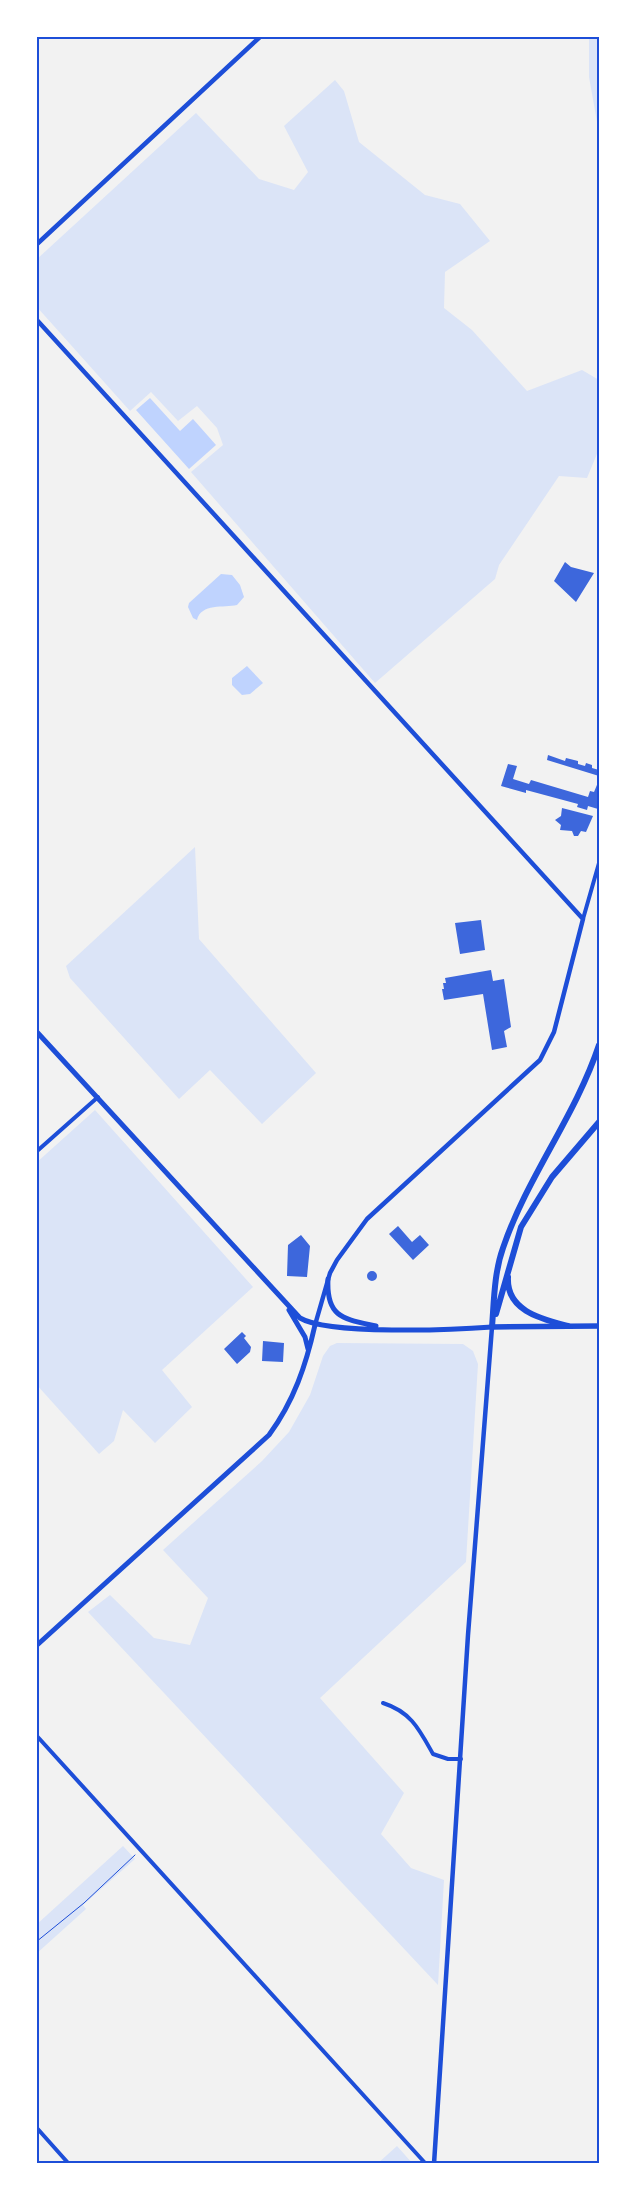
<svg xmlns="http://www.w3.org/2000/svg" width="635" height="2200" font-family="Rubik,sans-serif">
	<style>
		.green { fill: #dbe4f7 }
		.water { fill: #bfd3fe }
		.building { fill: #3d67dc }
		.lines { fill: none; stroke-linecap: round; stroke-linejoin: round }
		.path { stroke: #1d4ed8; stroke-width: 1 }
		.minor { stroke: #1d4ed8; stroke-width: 4 }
		.tertiary { stroke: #1d4ed8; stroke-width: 4.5 }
		.secondary { stroke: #1d4ed8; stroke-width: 5 }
		.primary { stroke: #1d4ed8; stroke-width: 5.5 }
		.motorway { stroke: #1d4ed8; stroke-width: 6 }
		.neatline { fill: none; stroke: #1d4ed8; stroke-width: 2 }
	</style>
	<rect width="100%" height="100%" fill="#f2f2f2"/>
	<path class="green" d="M589 36H599V133L589 77Z
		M335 80 344 91 359 142 425 195 460 204 490 241 445 272 444 308 472 330 527 391 582 370 599 380V449L587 478 559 476 499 565 495 579 375 683 191 472 223 445 217 428 197 406 178 421 151 392 130 411 36 306V260L196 113 259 179 294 190 308 172 284 126Z
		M195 847 199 939 316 1073 262 1124 210 1070 179 1099 70 978 66 966Z
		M95 1110 253 1287 162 1370 192 1407 155 1443 123 1410 114 1441 99 1454 36 1384V1163Z
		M337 1343 463 1344 473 1351 478 1364 466 1562 320 1698 404 1793 381 1834 411 1868 444 1880 438 1985 88 1612 110 1595 154 1638 190 1645 208 1598 163 1550 262 1461 289 1432 310 1395 323 1356 330 1346Z
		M123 1846 135 1859 83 1905 86 1909 36 1954V1925Z
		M397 2146 413 2164H377Z"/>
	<path class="water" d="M150 398 180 431 193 419 216 445 189 469 136 410Z
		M221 574 232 575 240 585 244 597 237 605C224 608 201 603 197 620L193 618 188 607 189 603Z
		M247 666 263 683 250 694 242 695 232 685V678Z"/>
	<path class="building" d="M565 562 571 567 594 573 576 602 554 581Z
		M548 755 565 761 566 758 578 761V764L585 766 586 763 592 765V768L599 770V776L547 760Z
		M508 764 517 766 513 779 529 784 531 780 588 797 590 791 594 792 599 780 598 809 588 806 587 810 577 807 578 804 526 790V793L501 786Z
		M562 808 593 816 586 832 581 831 578 836H574L572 831 560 830 561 825 555 820 561 816Z
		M481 920 485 950 460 954 455 923Z
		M491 970 493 981 504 979 511 1027 504 1031 507 1047 492 1050 483 994 444 1000 442 989H444L443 983H446L445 978Z
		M398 1226 412 1242 420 1235 429 1245 413 1260 389 1234Z
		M301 1235 310 1246 307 1277 287 1276 288 1245Z
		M367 1276a5 5 0 1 1 10 0a5 5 0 1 1-10 0Z
		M242 1332 246 1336 244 1338 251 1347 250 1352 237 1364 224 1349Z
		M263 1341 284 1343 283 1362 262 1361Z"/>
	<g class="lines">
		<path class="path" d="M36 1942 84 1903 135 1855"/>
		<path class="minor" d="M583 919 599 863
			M36 1152 98 1097
			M383 1703C411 1712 419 1729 433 1754L448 1759H461
			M36 1735 426 2164
			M36 2127 69 2164"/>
		<path class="tertiary" d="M36 245 261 36
			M36 319 583 919 554 1032 540 1060 367 1219 337 1260 330 1273 315 1325
			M434 2164 468 1635 492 1327"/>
		<path class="secondary" d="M36 1031 300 1318C328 1335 453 1330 492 1327
			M328 1279C326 1318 344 1319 376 1326
			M289 1310 305 1337 308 1349
			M36 1646 269 1435C294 1401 306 1365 315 1325"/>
		<path class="primary" d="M492 1327 599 1326"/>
		<path class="motorway" d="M508 1277C506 1311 542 1319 568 1326
			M496 1314 521 1227 552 1177 599 1122
			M492 1327C494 1302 494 1273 503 1248 527 1177 575 1117 599 1045"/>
	</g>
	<rect width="635" height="2200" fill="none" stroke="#ffffff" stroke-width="75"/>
	<rect x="38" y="38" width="560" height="2124" class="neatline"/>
</svg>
